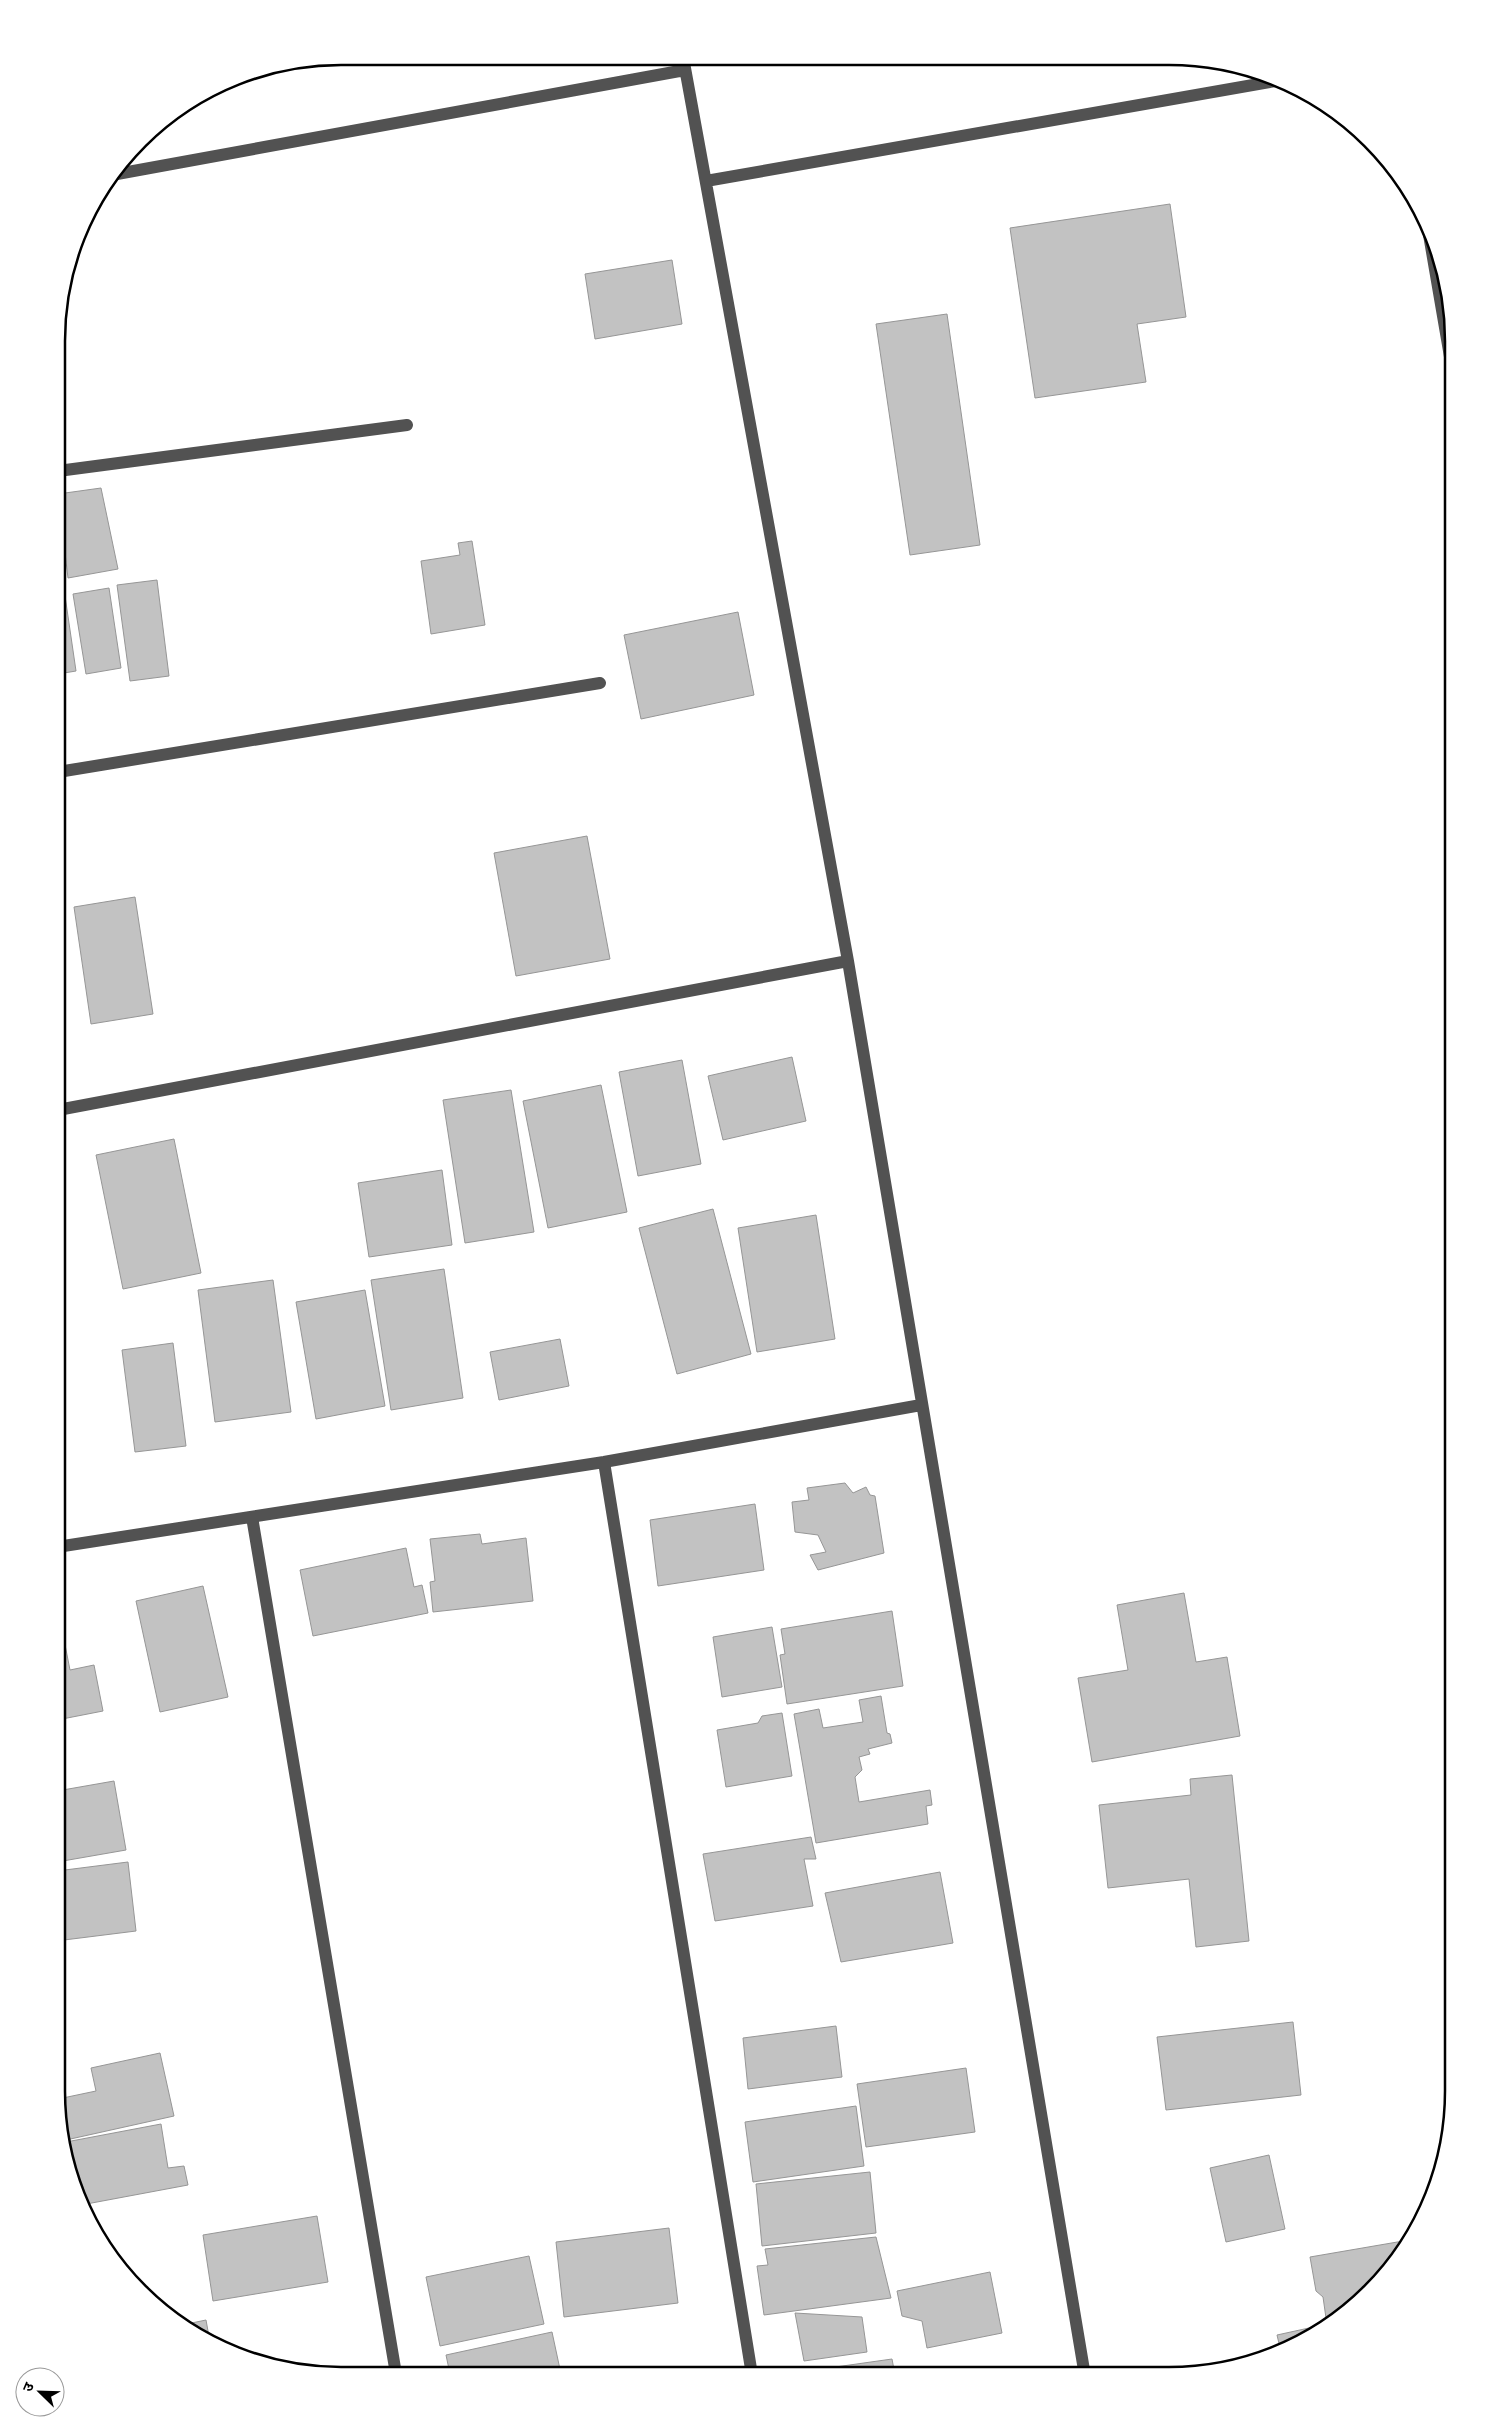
<svg xmlns="http://www.w3.org/2000/svg" width="1510" height="2432" font-family="'Source Sans 3','Noto Sans Devanagari',sans-serif">
	<style>
		.building { fill: #c2c2c2; stroke: #969696 }
		.lines { fill: none; stroke-linecap: round; stroke-linejoin: round }
		.minor { stroke: #525252; stroke-width: 12 }
		.rim { fill: none; stroke: #000; stroke-width: 2.5 }
	</style>
	<rect width="100%" height="100%" fill="#fff"/>
	<path class="building" d="M1170 204 1186 317 1137 324 1146 382 1035 398 1010 228Z
		M672 260 682 324 595 339 585 274Z
		M947 314 980 545 910 555 876 324Z
		M101 488 118 569 68 578 58 494Z
		M472 541 485 625 431 634 421 561 460 555 458 543Z
		M157 580 169 676 130 681 117 585Z
		M109 588 121 668 86 674 73 594Z
		M58 589H64L76 671 58 674Z
		M738 612 754 695 641 719 624 635Z
		M587 836 610 959 516 976 494 853Z
		M135 897 153 1014 91 1024 74 907Z
		M792 1057 806 1121 723 1140 708 1076Z
		M682 1060 701 1164 638 1176 619 1072Z
		M601 1085 627 1212 548 1228 523 1101Z
		M511 1090 534 1232 465 1243 443 1100Z
		M174 1139 201 1273 123 1289 96 1155Z
		M442 1170 452 1245 369 1257 358 1183Z
		M713 1209 751 1354 677 1374 639 1228Z
		M816 1215 835 1339 757 1352 738 1228Z
		M444 1269 463 1398 391 1410 371 1280Z
		M273 1280 291 1412 215 1422 198 1290Z
		M365 1290 385 1406 316 1419 296 1302Z
		M560 1339 569 1386 499 1400 490 1352Z
		M173 1343 186 1446 135 1452 122 1350Z
		M845 1483 853 1493 866 1487 870 1495 875 1496 884 1553 818 1570 810 1555 826 1552 818 1535 795 1532 792 1502 809 1500 807 1488Z
		M755 1504 764 1570 658 1586 650 1520Z
		M480 1534 482 1544 526 1538 533 1601 433 1612 430 1582 435 1581 430 1539Z
		M406 1548 414 1587 422 1585 428 1613 313 1636 300 1570Z
		M203 1586 228 1697 160 1712 136 1601Z
		M1184 1593 1196 1662 1227 1657 1240 1736 1092 1762 1078 1678 1128 1670 1117 1605Z
		M57 1604 70 1670 94 1665 103 1711 57 1720Z
		M892 1611 903 1686 787 1704 780 1655 785 1654 781 1629Z
		M772 1627 782 1687 722 1697 713 1637Z
		M881 1696 887 1733 890 1734 892 1743 868 1749 870 1754 859 1757 862 1770 855 1777 859 1802 930 1790 932 1805 926 1806 928 1824 816 1843 794 1714 819 1709 823 1728 863 1722 859 1700Z
		M782 1713 792 1776 726 1787 717 1730 758 1723 762 1716Z
		M1232 1775 1249 1941 1196 1947 1189 1879 1108 1888 1099 1805 1191 1795 1190 1779Z
		M114 1781 126 1850 57 1862V1791Z
		M811 1837 816 1859H804L813 1906 715 1921 703 1854Z
		M128 1862 136 1931 56 1941 57 1871Z
		M940 1872 953 1943 841 1962 825 1893Z
		M1293 2022 1301 2095 1166 2110 1157 2037Z
		M836 2026 842 2077 748 2089 743 2038Z
		M160 2053 174 2116 66 2140 58 2099 96 2091 91 2068Z
		M966 2068 975 2132 866 2147 857 2084Z
		M856 2106 864 2166 753 2182 745 2122Z
		M161 2124 168 2168 184 2166 188 2185 81 2205 78 2200 66 2142Z
		M1269 2155 1285 2229 1226 2242 1210 2168Z
		M870 2172 876 2233 762 2246 756 2184Z
		M317 2216 328 2282 213 2301 203 2235Z
		M669 2228 678 2303 564 2317 556 2242Z
		M876 2237 891 2298 764 2315 757 2266 768 2265 765 2249Z
		M1409 2240 1395 2264 1343 2317 1327 2325 1323 2297 1316 2291 1310 2257Z
		M529 2256 544 2324 440 2346 426 2277Z
		M990 2272 1002 2333 927 2348 922 2321 902 2316 897 2291Z
		M795 2313 862 2317 867 2352 804 2361Z
		M206 2320 210 2342 182 2325Z
		M1318 2326 1319 2330 1281 2352 1277 2335Z
		M552 2332 561 2374H450L446 2355Z
		M892 2359 895 2375H779Z"/>
	<g class="lines">
		<path class="minor" d="M683 57 848 961 1085 2376
			M117 174 685 70
			M706 181 1281 80
			M1427 223 1454 380
			M58 471 407 425
			M58 772 600 683
			M58 1110 848 961
			M604 1462 752 2375
			M252 1517 396 2374
			M57 1547 604 1462 921 1405"/>
	</g>
	<path d="M0 0H1510V2432H0ZM341 65H1169A276 276 0 0 1 1445 341V2091A276 276 0 0 1 1169 2367H341A276 276 0 0 1 65 2091V341A276 276 0 0 1 341 65Z" fill="#fff" fill-rule="evenodd"/>
	<path class="rim" d="M341 65H1169A276 276 0 0 1 1445 341V2091A276 276 0 0 1 1169 2367H341A276 276 0 0 1 65 2091V341A276 276 0 0 1 341 65Z"/>
	<g transform="translate(40 2392) rotate(293)"><circle r="24" fill="#ffffff" stroke="#999999"/>
	<path d="M0-4L9 19L0 12L-9 19Z" fill="#000000"/>
	<text y="-8" font-size="14" font-weight="bold" text-anchor="middle" fill="#000000">उ</text>
	</g>
</svg>
